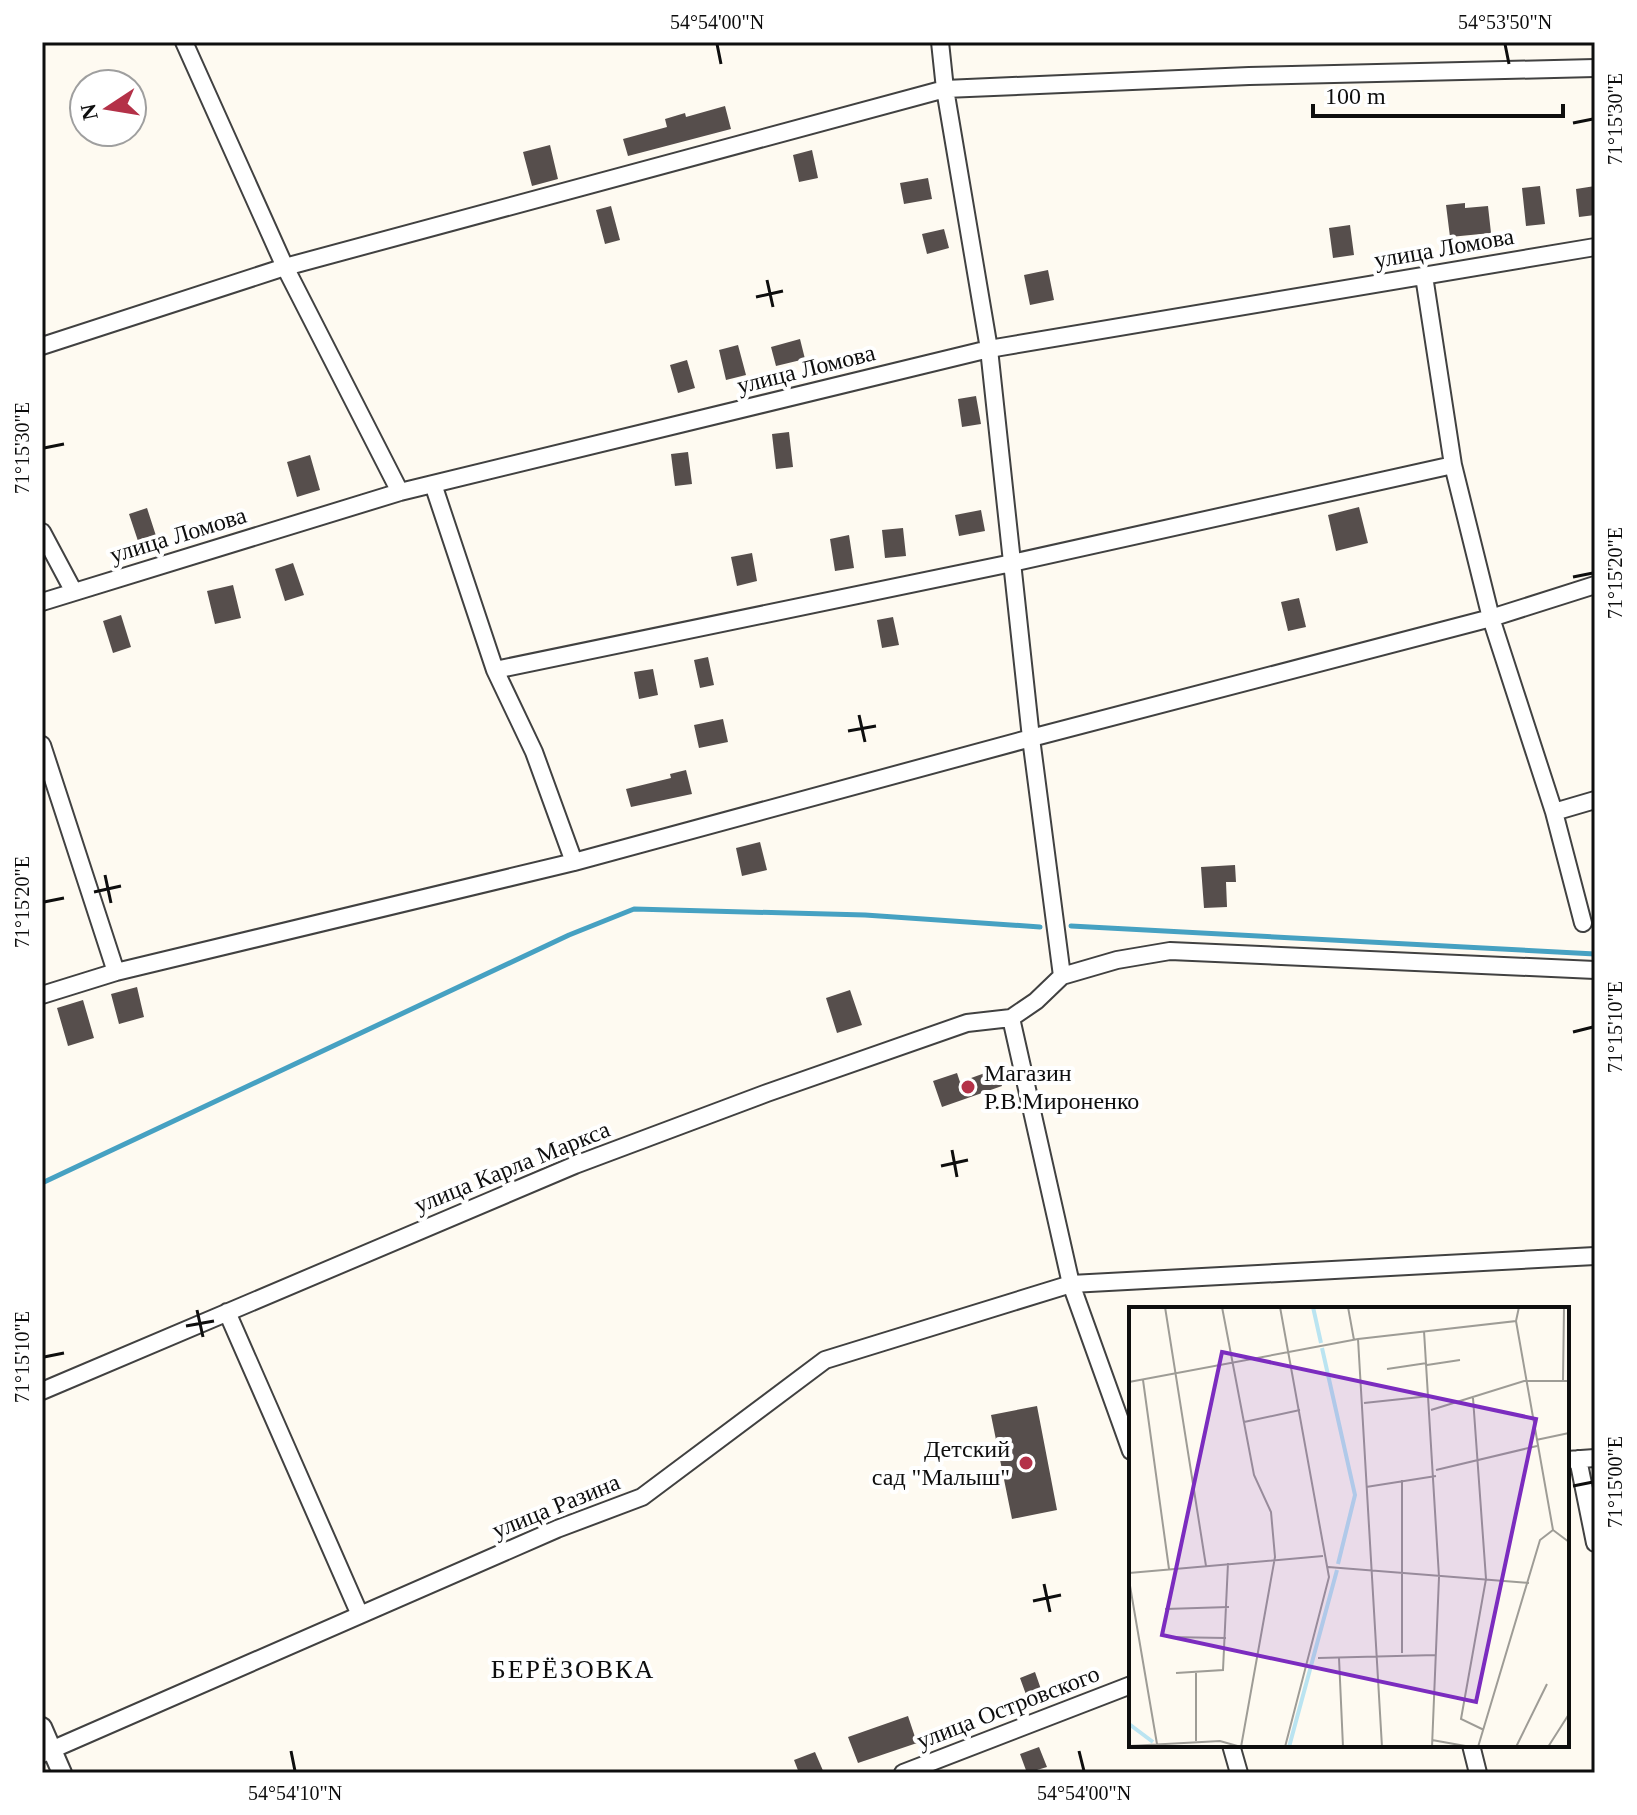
<svg xmlns="http://www.w3.org/2000/svg" width="1637" height="1815" font-family="'Times New Roman',serif">
	<style>
		.lines { fill: none; stroke-linecap: round; stroke-linejoin: round }
		.stream { stroke: #46a1c2; stroke-width: 5 }
		.building { fill: #564e4c }
		.minor-casing { stroke: #414141; stroke-width: 20 }
		.tertiary-casing { stroke: #414141; stroke-width: 22 }
		.minor { stroke: #fff; stroke-width: 16 }
		.tertiary { stroke: #fff; stroke-width: 18 }
		.ticks { fill: none; stroke: #0e0e0e; stroke-width: 3 }
		.poi-dot { fill: #b43148; stroke: #fff; stroke-width: 3 }
		.labels { text-anchor: middle; dominant-baseline: central; stroke-width: 8; stroke-linejoin: round; paint-order: stroke }
		.street-label { font-size: 24px; fill: #0e0e0e; stroke: #fff }
		.poi-label { font-size: 24px; fill: #0e0e0e; stroke: #fff; text-anchor: start }
		.neighbourhood-label { font-size: 26px; letter-spacing: 2px; fill: #0e0e0e; stroke: #fff }
		.inset-river { fill: none; stroke: #bae4f1; stroke-width: 4 }
		.inset-road { fill: none; stroke: #9e9c96; stroke-width: 2 }
		.view { fill: #7b2cbf; fill-opacity: 0.15; stroke: #7b2cbf; stroke-width: 4 }
		.inset-edge { fill: none; stroke: #0e0e0e; stroke-width: 4 }
		.neatline { fill: none; stroke: #0e0e0e; stroke-width: 3 }
		.ticks-label { font-size: 20px; text-anchor: middle; fill: #0e0e0e }
	</style>
	<rect width="100%" height="100%" fill="#fefaf1"/>
	<g class="lines">
		<path class="stream" d="M1071 926 1595 954
			M42 1183 569 935 634 909 865 915 1040 927"/>
	</g>
	<path class="building" d="M725 106 731 129 628 156 623 139 667 127 665 119 685 113 686 117Z
		M550 145 558 179 532 186 523 152Z
		M812 150 818 178 799 182 793 155Z
		M928 178 932 199 904 204 900 183Z
		M1540 186 1545 224 1526 226 1522 188Z
		M1595 186V215L1579 217 1576 189Z
		M1465 203V208L1488 206 1491 233 1450 237 1446 205Z
		M611 206 620 240 605 244 596 210Z
		M1350 225 1354 255 1333 258 1329 228Z
		M944 229 949 248 927 254 922 234Z
		M1048 270 1054 300 1030 305 1024 275Z
		M800 339 805 359 776 366 771 347Z
		M738 345 746 375 726 380 719 350Z
		M687 360 695 388 678 393 670 365Z
		M976 396 981 424 962 427 958 399Z
		M789 432 793 467 776 469 772 434Z
		M688 452 692 484 675 486 671 454Z
		M310 455 320 490 297 497 287 462Z
		M1359 507 1368 543 1336 551 1328 515Z
		M147 508 158 542 140 547 129 514Z
		M981 510 985 531 959 536 955 515Z
		M903 528 906 556 885 558 882 530Z
		M849 535 854 568 835 571 830 539Z
		M752 553 757 581 737 586 731 557Z
		M293 563 304 595 285 601 275 569Z
		M233 585 241 618 215 624 207 591Z
		M1299 598 1306 627 1288 631 1281 602Z
		M121 615 131 647 113 653 103 621Z
		M893 617 899 645 882 648 877 620Z
		M708 657 714 685 700 688 694 660Z
		M653 669 658 695 639 699 634 672Z
		M723 719 728 742 699 748 694 725Z
		M686 770 692 794 631 807 626 789 671 778 670 774Z
		M760 842 767 870 742 876 736 848Z
		M1235 865 1236 882H1226L1227 907 1204 908 1201 867Z
		M137 987 144 1017 119 1024 111 994Z
		M850 990 862 1025 837 1033 826 998Z
		M83 1000 94 1038 68 1046 57 1008Z
		M996 1069 1002 1086 942 1107 933 1081 957 1073 960 1082Z
		M1037 1406 1057 1510 1012 1519 991 1415Z
		M1035 1672 1043 1695 1028 1700 1020 1678Z
		M908 1716 917 1743 858 1763 848 1737Z
		M1039 1747 1047 1767 1027 1773 1020 1754Z
		M815 1752 824 1773H799L794 1760Z"/>
	<g class="lines">
		<defs>
			<path id="minor" d="M184 42 285 267 400 492
				M940 42 945 89 989 349 1031 738 1062 976
				M1424 276 1453 465 1491 618 1554 812 1583 923
				M42 346 285 267 945 89 1249 76 1595 68
				M433 484 495 670 534 752 574 862
				M42 532 74 592
				M42 602 400 492 989 349 1595 247
				M495 670 1012 563 1453 465
				M42 745 116 972
				M1554 812 1595 800
				M42 995 116 972 574 862 1031 738 1491 618 1595 585
				M1011 1018 1071 1284 1131 1451
				M227 1312 360 1615
				M42 1391 575 1165 767 1093 967 1023 1011 1018 1036 1001 1062 976 1117 960 1170 951 1595 970
				M1578 1459 1595 1543
				M1567 1460 1595 1458
				M1231 1745 1239 1773
				M1471 1745 1478 1773
				M42 1754 557 1529 642 1497 825 1360 1071 1284 1595 1256
				M903 1773 1131 1685"/>
			<path id="tertiary" d="M42 1727 62 1773"/>
		</defs>
		<use href="#minor" class="minor-casing"/>
		<use href="#tertiary" class="tertiary-casing"/>
		<use href="#minor" class="minor"/>
		<use href="#tertiary" class="tertiary"/>
	</g>
	<path class="ticks" d="M717 44 721 64M1505 44 1509 64M1573 123 1593 119M767 280 773 307M756 297 783 291M44 448 64 444M1573 577 1593 573M859 715 865 742M848 731 876 726M105 875 111 903M94 892 121 886M44 902 64 898M1573 1032 1593 1027M952 1150 957 1177M941 1166 968 1160M197 1310 203 1337M186 1326 214 1321M44 1357 64 1353M1573 1486 1593 1482M1044 1584 1050 1612M1033 1601 1061 1595M291 1751 295 1771M1079 1751 1084 1771"/>
	<g class="poi-dot">
		<circle cx="968" cy="1087" r="8"/>
		<circle cx="1026" cy="1463" r="8"/>
	</g>
	<g class="labels">
		<g class="street-label">
			<text transform="translate(1444 248) rotate(-10)">улица Ломова</text>
			<text transform="translate(806 369) rotate(-14)">улица Ломова</text>
			<text transform="translate(178 535) rotate(-17)">улица Ломова</text>
			<text transform="translate(512 1167) rotate(-22)">улица Карла Маркса</text>
			<text transform="translate(556 1506) rotate(-22)">улица Разина</text>
			<text transform="translate(1008 1707) rotate(-21)">улица Островского</text>
		</g>
		<g class="poi-label">
			<text x="984" y="1073">Магазин<tspan x="984" dy="28">Р.В.Мироненко</tspan></text>
			<text x="1010" y="1449" text-anchor="end">Детский<tspan x="1010" dy="28">сад "Малыш"</tspan></text>
		</g>
		<g class="neighbourhood-label">
			<text x="573" y="1669">БЕРЁЗОВКА</text>
		</g>
	</g>
	<g transform="translate(1129 1307)">
		<rect width="440" height="440" fill="#fefaf1"/>
		<path class="inset-river" d="M184 0 192 36M193 41 226 188 209 257M0 417 24 435M160 440 208 263"/>
		<path class="inset-road" d="M36 0 77 259M93 0 125 168 142 205 146 250 112 440M151 0 200 270 156 440M219 0 225 33M387 14 424 223 440 235M295 24 310 270 303 440M229 32 253 440M298 58 331 53M258 62 298 56M14 73 40 262M434 74 435 0M0 75 229 32 387 14 390 0M344 91 357 272 332 412 355 423M235 96 301 89M302 103 395 74H440M115 115 171 103M407 133 440 126M307 163 408 139M273 173V346M237 180 307 169M199 260 400 276M0 266 194 249M0 273 28 437M36 302 100 300M37 330 97 331M189 351 307 348M210 351 214 440M47 366 94 363 99 256M67 366V434M303 433 342 440M0 439 91 434 112 440M349 440 411 233 424 223M387 440 418 377M419 440 440 407"/>
		<path class="view" d="M93 45 407 112 347 395 33 328Z"/>
		<rect width="440" height="440" class="inset-edge"/>
	</g>
	<rect width="1637" height="1815" fill="none" stroke="#ffffff" stroke-width="88"/>
	<g transform="translate(108 108) rotate(258)"><circle r="38" fill="#ffffff" stroke="#9f9f9f" stroke-width="2"/>
	<path d="M0-6L14 30L0 20L-14 30Z" fill="#b43148"/>
	<text y="-12" font-size="22" font-weight="bold" text-anchor="middle" fill="#0e0e0e">N</text>
	</g>
	<path d="M1313 104v12h250v-12" fill="none" stroke="#0e0e0e" stroke-width="4"/>
	<text x="1325" y="104" font-size="24" fill="#0e0e0e" stroke="#ffffff" stroke-width="6" paint-order="stroke">100 m</text>
	<rect x="44" y="44" width="1549" height="1727" class="neatline"/>
	<g class="ticks-label">
		<text x="717" y="29">54°54'00"N</text>
		<text x="1505" y="29">54°53'50"N</text>
		<text transform="translate(1615 119) rotate(-90)" y="7">71°15'30"E</text>
		<text transform="translate(22 448) rotate(-90)" y="7">71°15'30"E</text>
		<text transform="translate(1615 573) rotate(-90)" y="7">71°15'20"E</text>
		<text transform="translate(22 902) rotate(-90)" y="7">71°15'20"E</text>
		<text transform="translate(1615 1027) rotate(-90)" y="7">71°15'10"E</text>
		<text transform="translate(22 1357) rotate(-90)" y="7">71°15'10"E</text>
		<text transform="translate(1615 1482) rotate(-90)" y="7">71°15'00"E</text>
		<text x="295" y="1800">54°54'10"N</text>
		<text x="1084" y="1800">54°54'00"N</text>
	</g>
</svg>
